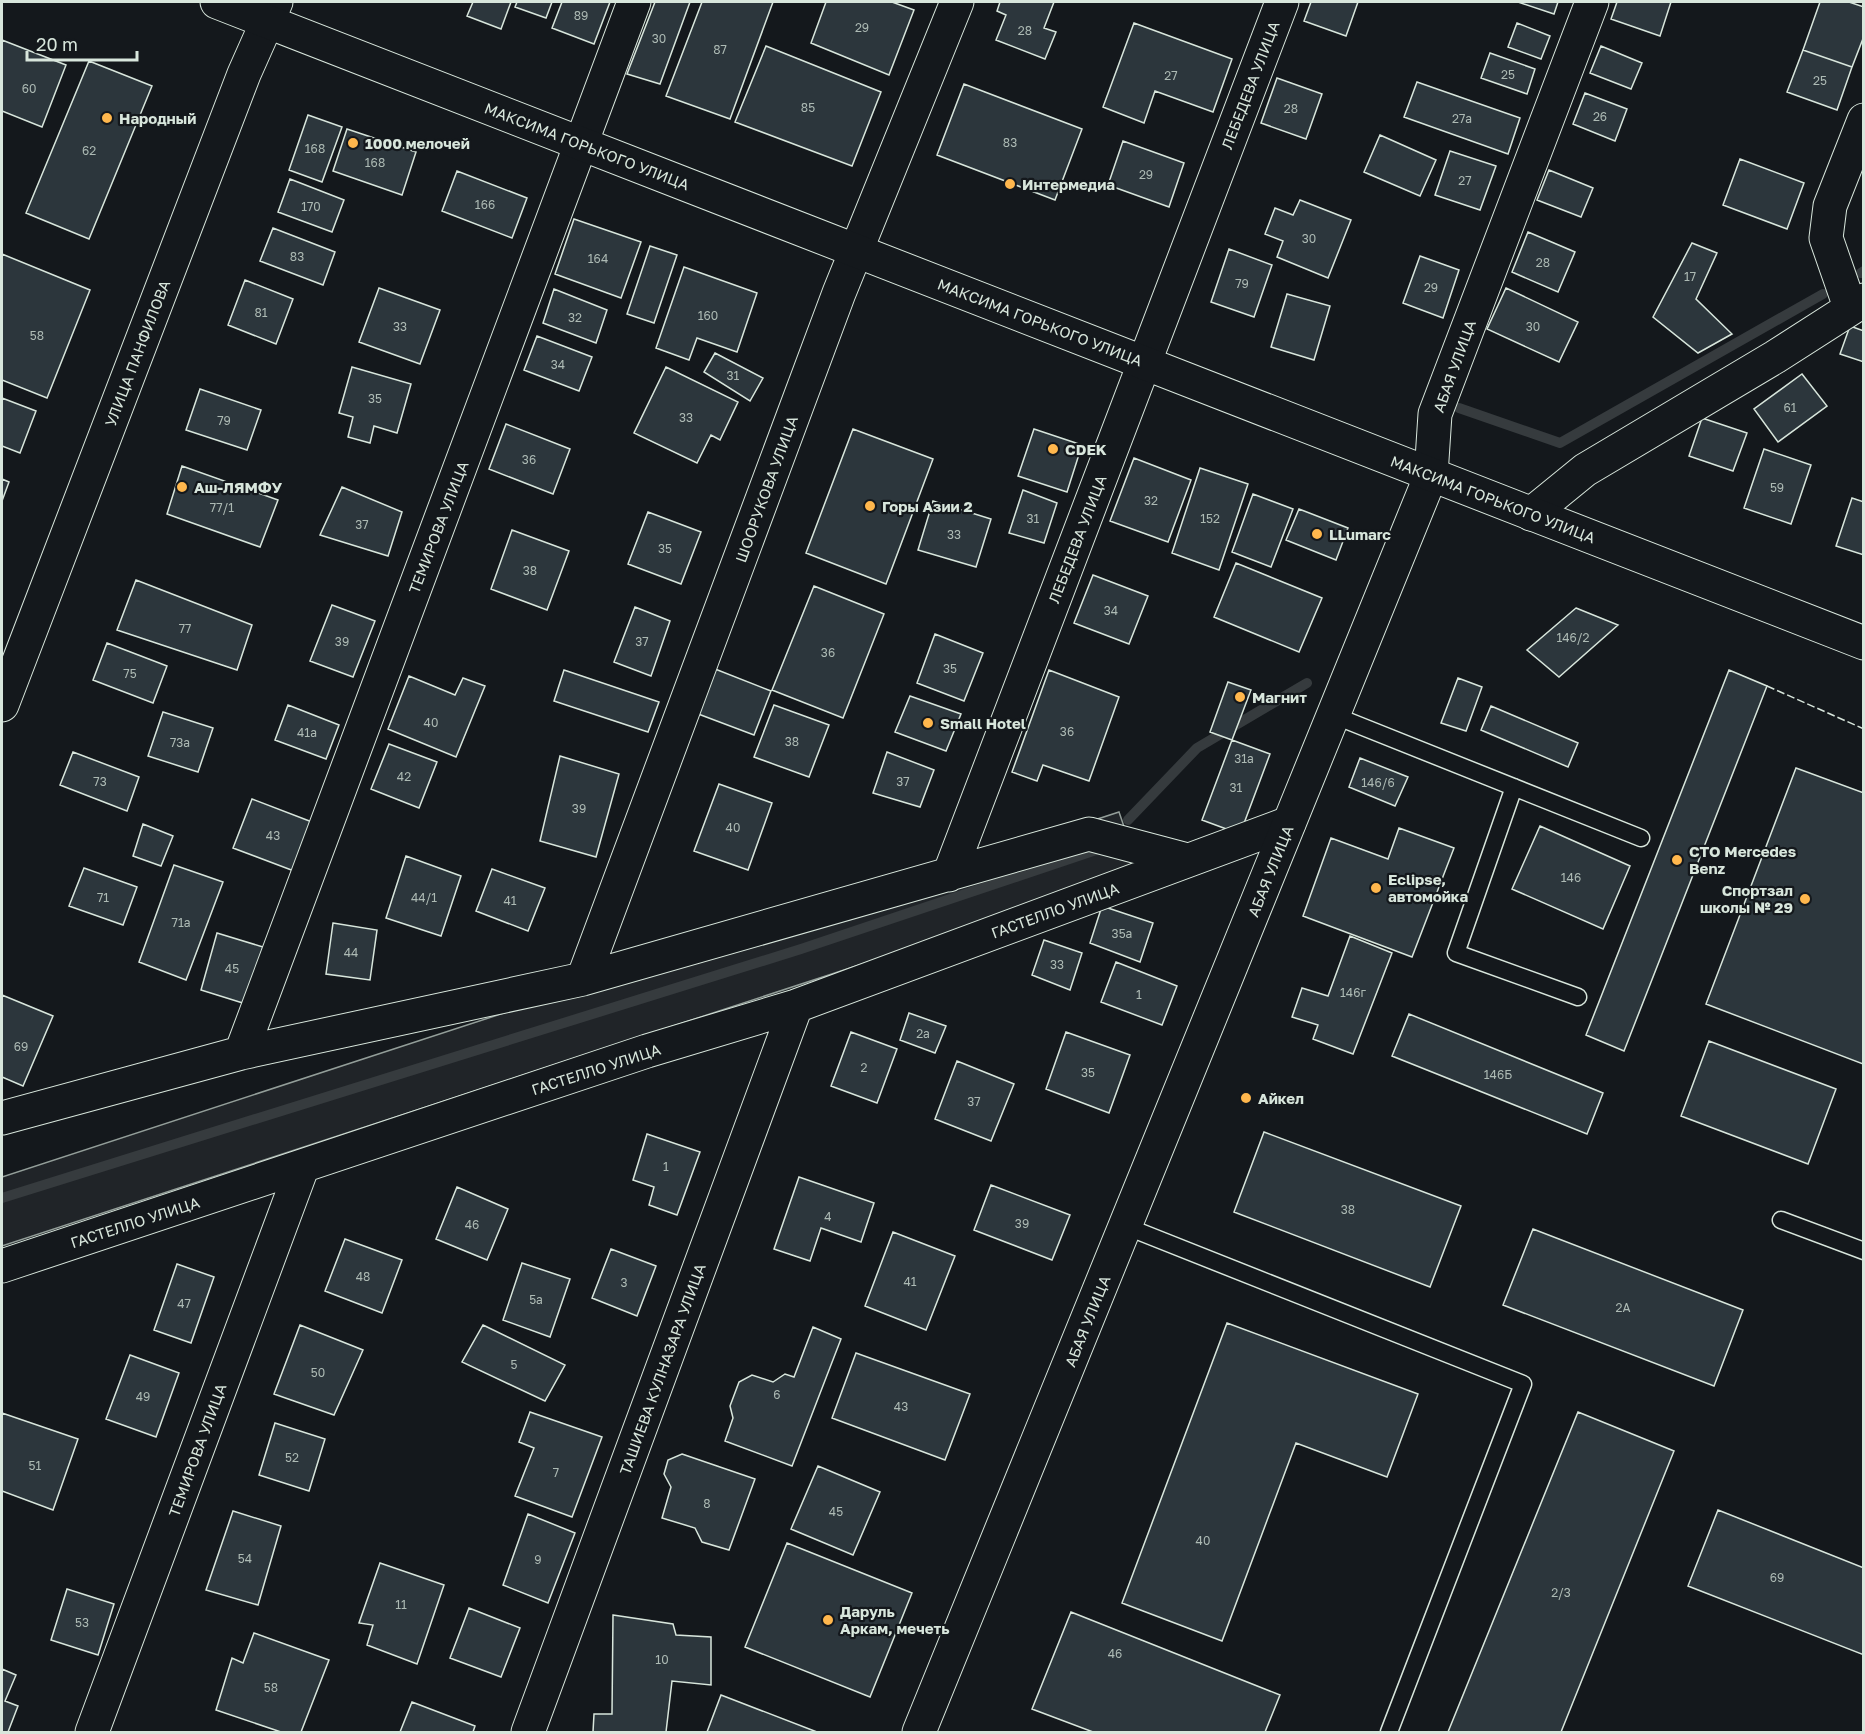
<svg xmlns="http://www.w3.org/2000/svg" width="1865" height="1734" font-family="'Golos Text',sans-serif">
	<style>
		.green { fill: #202428; stroke: #939e99; stroke-width: 1.5 }
		.lines { fill: none; stroke-linecap: round; stroke-linejoin: round }
		.stream { stroke: #363b3e; stroke-width: 10 }
		.building { fill: #2c363c; stroke: #d8e6dc; stroke-width: 1.5 }
		.lane-casing { stroke: #d8e6dc; stroke-width: 19 }
		.street-casing { stroke: #d8e6dc; stroke-width: 35 }
		.secondary-casing { stroke: #d8e6dc; stroke-width: 35 }
		.primary-casing { stroke: #d8e6dc; stroke-width: 35 }
		.lane { stroke: #14181c; stroke-width: 16 }
		.street { stroke: #14181c; stroke-width: 33 }
		.secondary { stroke: #14181c; stroke-width: 33 }
		.primary { stroke: #14181c; stroke-width: 33 }
		.fence { stroke: #d8e6dc; stroke-width: 1.5; stroke-dasharray: 8 3; stroke-linecap: butt }
		.poi-dot { fill: #ffb74d; stroke: #14181c; stroke-width: 2 }
		.labels { text-anchor: middle; dominant-baseline: central; stroke-width: 4.5; stroke-linejoin: round; paint-order: stroke }
		.number-label { font-size: 12px; fill: #adbab4 }
		.street-label { font-size: 15px; fill: #d8e6dc; stroke: #14181c }
		.poi-label { font-size: 15px; font-weight: bold; fill: #d8e6dc; stroke: #14181c; text-anchor: start }
	</style>
	<rect width="100%" height="100%" fill="#14181c"/>
	<path class="green" d="M1119 812 1140 873 2 1246V1177Z"/>
	<g class="lines">
		<path class="stream" d="M1861 273 1864 271
			M1459 408 1560 443 1823 294
			M1128 820 1197 748 1307 683
			M2 1198 801 949 1102 848"/>
	</g>
	<path class="building" d="M473 2H511L501 29 467 16Z
		M517 2H552L546 18 515 7Z
		M562 2H610L594 44 552 28Z
		M655 2H690L660 84 627 74Z
		M702 2H773L730 119 666 96Z
		M826 2H892L914 10 889 75 811 43Z
		M1000 2H1054L1044 28 1056 32 1045 59 996 40 1006 15 997 11Z
		M1311 2H1358L1346 36 1304 21Z
		M1518 2H1558L1554 14Z
		M1617 2H1671L1660 36 1611 19Z
		M1820 2H1849L1864 7V36L1852 67 1803 50Z
		M1134 23 1232 59 1213 112 1155 91 1144 123 1103 107Z
		M1517 23 1550 36 1541 59 1508 47Z
		M2 40 66 65 42 127 2 111Z
		M766 46 881 92 852 166 735 122Z
		M1601 46 1642 63 1631 89 1590 73Z
		M1803 50 1852 67 1837 110 1787 92Z
		M1490 53 1535 69 1527 94 1481 78Z
		M89 61 152 86 89 239 26 213Z
		M1277 78 1322 94 1306 139 1261 123Z
		M1417 82 1520 118 1508 154 1404 117Z
		M964 84 1082 129 1055 200 937 155Z
		M1585 93 1627 109 1615 141 1573 124Z
		M308 115 342 127 322 182 289 170Z
		M347 129 416 152 402 195 333 171Z
		M1380 135 1436 160 1420 196 1364 172Z
		M1123 141 1184 163 1169 207 1108 185Z
		M1450 151 1496 166 1480 210 1435 195Z
		M1740 159 1804 183 1787 229 1723 205Z
		M1549 170 1593 188 1581 217 1537 200Z
		M457 171 527 198 512 238 442 211Z
		M290 179 344 200 332 232 278 212Z
		M1300 200 1351 220 1328 278 1277 257 1283 241 1265 234 1275 208 1293 215Z
		M574 219 641 242 621 298 555 274Z
		M273 228 335 252 323 285 260 261Z
		M1528 232 1575 252 1558 292 1512 272Z
		M1692 243 1717 253 1696 299 1732 334 1698 353 1653 317Z
		M650 246 677 255 654 323 627 314Z
		M1229 249 1272 265 1254 317 1211 302Z
		M2 254 90 290 47 398 2 380Z
		M1420 256 1459 270 1443 318 1403 303Z
		M684 267 757 293 737 352 697 338 689 360 656 348Z
		M245 280 293 299 276 344 228 325Z
		M379 288 440 310 420 364 359 342Z
		M1506 288 1578 322 1559 362 1487 329Z
		M554 289 607 310 596 343 543 323Z
		M1287 294 1330 306 1314 360 1271 347Z
		M1850 326 1864 331V362L1840 354Z
		M537 336 592 357 579 391 524 370Z
		M715 353 763 378 750 401 704 372Z
		M352 367 411 384 397 433 374 426 370 443 348 437 353 417 339 413Z
		M666 367 738 402 720 440 711 435 697 463 634 433Z
		M1802 374 1827 406 1778 442 1754 409Z
		M200 389 261 410 247 450 186 430Z
		M2 398 36 411 20 453 2 446Z
		M1702 418 1747 433 1733 471 1689 456Z
		M506 424 570 449 553 494 489 469Z
		M853 429 933 459 886 584 806 553Z
		M1034 429 1082 445 1067 492 1018 476Z
		M1764 449 1811 465 1791 524 1744 508Z
		M1134 458 1191 480 1168 542 1110 521Z
		M182 466 278 500 260 547 167 514Z
		M1200 468 1248 484 1219 570 1172 553Z
		M2 479 9 482 2 501Z
		M342 487 402 512 388 556 320 535Z
		M1023 490 1057 503 1044 543 1009 533Z
		M1253 494 1293 509 1271 567 1232 552Z
		M1852 498 1864 502V555L1836 546Z
		M933 501 991 519 976 567 918 550Z
		M1299 509 1348 528 1336 560 1286 540Z
		M648 512 701 532 681 584 628 564Z
		M512 530 569 551 547 610 491 589Z
		M1236 563 1322 598 1299 652 1214 617Z
		M1093 575 1148 596 1129 644 1074 623Z
		M136 580 252 625 237 670 117 630Z
		M814 586 884 614 843 718 772 690Z
		M332 605 375 621 353 677 310 661Z
		M635 607 670 621 651 676 614 662Z
		M1576 608 1618 625 1559 677 1527 650Z
		M935 634 983 653 964 701 917 683Z
		M107 643 167 666 153 703 93 680Z
		M710 667 771 691 754 735 693 712Z
		M564 670 659 702 648 732 554 701Z
		M1049 670 1119 697 1089 781 1043 765 1037 781 1012 772Z
		M1729 670 1767 686 1624 1051 1586 1035Z
		M409 676 455 695 463 678 485 686 456 757 388 729Z
		M1458 678 1482 687 1466 731 1441 723Z
		M1228 682 1251 690 1232 740 1210 732Z
		M910 696 961 714 946 751 895 732Z
		M288 705 339 725 326 759 275 740Z
		M774 705 829 725 809 777 754 757Z
		M1491 706 1578 743 1568 767 1481 730Z
		M163 712 213 728 198 772 148 756Z
		M1232 740 1270 754 1240 834 1202 820Z
		M389 744 437 762 419 808 371 789Z
		M73 752 139 777 127 811 60 785Z
		M887 752 934 770 920 807 873 793Z
		M560 756 619 774 596 857 540 841Z
		M1360 758 1408 777 1395 806 1349 787Z
		M1796 768 1864 793 1863 1064 1706 1004Z
		M719 784 772 803 748 870 694 851Z
		M252 799 312 822 294 871 233 848Z
		M143 824 173 836 161 866 133 856Z
		M1540 826 1630 866 1603 929 1512 889Z
		M1399 828 1454 848 1412 957 1303 916 1331 838 1388 859Z
		M406 856 461 876 441 936 386 918Z
		M174 865 223 882 186 980 139 962Z
		M84 868 137 887 123 925 69 906Z
		M492 869 545 888 528 931 476 911Z
		M1102 906 1153 923 1140 962 1090 943Z
		M333 923 377 930 370 980 326 974Z
		M217 933 263 947 246 1004 201 990Z
		M1350 936 1392 953 1353 1054 1313 1039 1318 1025 1292 1017 1302 988 1328 996Z
		M1044 940 1082 953 1070 990 1032 975Z
		M1116 962 1177 986 1162 1025 1101 1002Z
		M2 995 53 1016 23 1086 2 1077Z
		M909 1013 946 1026 935 1053 900 1040Z
		M1409 1014 1603 1093 1587 1134 1392 1056Z
		M851 1032 897 1049 877 1103 831 1086Z
		M1066 1032 1130 1055 1109 1113 1046 1089Z
		M1709 1041 1836 1089 1808 1164 1681 1116Z
		M957 1061 1014 1084 991 1141 935 1119Z
		M1264 1132 1461 1206 1430 1287 1234 1212Z
		M647 1134 700 1152 677 1215 649 1205 654 1187 633 1180Z
		M799 1177 874 1203 861 1242 821 1228 810 1261 774 1249Z
		M991 1185 1070 1215 1052 1260 974 1230Z
		M457 1187 508 1209 487 1260 436 1239Z
		M1533 1229 1743 1310 1714 1386 1503 1305Z
		M893 1232 955 1256 926 1330 865 1306Z
		M345 1239 402 1260 382 1313 325 1291Z
		M611 1249 656 1266 637 1316 592 1298Z
		M522 1263 570 1279 550 1337 503 1320Z
		M177 1264 214 1277 191 1343 154 1330Z
		M1227 1323 1418 1394 1387 1477 1296 1443 1222 1641 1122 1603Z
		M300 1325 363 1350 334 1415 274 1394Z
		M483 1325 565 1365 545 1401 462 1362Z
		M813 1327 841 1339 792 1466 725 1441 733 1418 730 1406 739 1382 752 1375 773 1382 785 1374 794 1377Z
		M856 1353 970 1394 945 1460 832 1418Z
		M130 1355 179 1373 156 1437 106 1419Z
		M530 1412 602 1437 572 1517 515 1496 534 1448 519 1442Z
		M1578 1412 1674 1451 1561 1732H1448Z
		M2 1413 78 1439 53 1510 2 1491Z
		M275 1423 325 1439 309 1491 259 1475Z
		M682 1454 755 1479 729 1550 702 1542 695 1528 662 1518 671 1487 664 1474 668 1460Z
		M818 1466 880 1492 853 1555 791 1529Z
		M1718 1510 1864 1568V1655L1688 1586Z
		M233 1511 281 1526 258 1605 206 1590Z
		M528 1514 575 1533 548 1603 503 1585Z
		M787 1543 912 1593 870 1697 745 1647Z
		M380 1563 444 1585 417 1664 367 1645 373 1625 359 1623Z
		M67 1589 114 1604 98 1655 51 1640Z
		M469 1608 520 1628 501 1677 450 1658Z
		M1071 1612 1280 1695 1265 1732H1093L1032 1709Z
		M613 1615 673 1624 676 1635 711 1637V1685L672 1681 666 1732H593L594 1714H612Z
		M254 1633 329 1660 301 1732H281L216 1710 232 1658 243 1663Z
		M2 1669 16 1675 5 1701 18 1706 8 1732H2Z
		M721 1695 817 1732H707Z
		M412 1702 475 1726 473 1732H400Z"/>
	<g class="lines">
		<defs>
			<path id="lane" d="M1333 715 1641 838
				M1514 787 1456 953 1578 997
				M1781 1220 1864 1251
				M1125 1226 1523 1384 1389 1732"/>
			<path id="street" d="M1850 307 1826 238 1830 206 1864 120
				M1431 475 1435 414 1592 2
				M1531 514 1585 470 1775 357 1864 300
				M949 875 1282 2
				M583 979 839 293 957 2
				M241 1053 634 2
				M2 1118 241 1053 583 979 1089 834 1187 860
				M2 1266 647 1051 796 1006 1289 823
				M92 1732 302 1168
				M528 1732 796 1006"/>
			<path id="secondary" d="M2 705 244 74 276 2
				M919 1732 1431 475"/>
			<path id="primary" d="M217 2 1864 643"/>
		</defs>
		<use href="#lane" class="lane-casing"/>
		<use href="#street" class="street-casing"/>
		<use href="#secondary" class="secondary-casing"/>
		<use href="#primary" class="primary-casing"/>
		<use href="#lane" class="lane"/>
		<use href="#street" class="street"/>
		<use href="#secondary" class="secondary"/>
		<use href="#primary" class="primary"/>
		<path class="fence" d="M1767 686 1864 729"/>
	</g>
	<g class="poi-dot">
		<circle cx="107" cy="118" r="6"/>
		<circle cx="353" cy="143" r="6"/>
		<circle cx="1010" cy="184" r="6"/>
		<circle cx="1053" cy="449" r="6"/>
		<circle cx="182" cy="487" r="6"/>
		<circle cx="870" cy="506" r="6"/>
		<circle cx="1317" cy="534" r="6"/>
		<circle cx="1240" cy="697" r="6"/>
		<circle cx="928" cy="723" r="6"/>
		<circle cx="1677" cy="860" r="6"/>
		<circle cx="1376" cy="888" r="6"/>
		<circle cx="1805" cy="899" r="6"/>
		<circle cx="1246" cy="1098" r="6"/>
		<circle cx="828" cy="1620" r="6"/>
	</g>
	<g class="labels">
		<g class="number-label">
			<text x="581" y="15">89</text>
			<text x="862" y="27">29</text>
			<text x="1025" y="30">28</text>
			<text x="659" y="38">30</text>
			<text x="720" y="49">87</text>
			<text x="1508" y="74">25</text>
			<text x="1171" y="75">27</text>
			<text x="1820" y="80">25</text>
			<text x="29" y="88">60</text>
			<text x="808" y="107">85</text>
			<text x="1291" y="108">28</text>
			<text x="1600" y="116">26</text>
			<text x="1462" y="118">27a</text>
			<text x="1010" y="142">83</text>
			<text x="315" y="148">168</text>
			<text x="89" y="150">62</text>
			<text x="375" y="162">168</text>
			<text x="1146" y="174">29</text>
			<text x="1465" y="180">27</text>
			<text x="485" y="204">166</text>
			<text x="311" y="206">170</text>
			<text x="1309" y="238">30</text>
			<text x="297" y="256">83</text>
			<text x="598" y="258">164</text>
			<text x="1543" y="262">28</text>
			<text x="1690" y="276">17</text>
			<text x="1242" y="283">79</text>
			<text x="1431" y="287">29</text>
			<text x="261" y="312">81</text>
			<text x="708" y="315">160</text>
			<text x="575" y="317">32</text>
			<text x="400" y="326">33</text>
			<text x="1533" y="326">30</text>
			<text x="37" y="335">58</text>
			<text x="558" y="364">34</text>
			<text x="733" y="375">31</text>
			<text x="375" y="398">35</text>
			<text x="1790" y="407">61</text>
			<text x="686" y="417">33</text>
			<text x="224" y="420">79</text>
			<text x="529" y="459">36</text>
			<text x="1777" y="487">59</text>
			<text x="1151" y="500">32</text>
			<text x="222" y="507">77/1</text>
			<text x="1033" y="518">31</text>
			<text x="1210" y="518">152</text>
			<text x="362" y="524">37</text>
			<text x="954" y="534">33</text>
			<text x="665" y="548">35</text>
			<text x="530" y="570">38</text>
			<text x="1111" y="610">34</text>
			<text x="185" y="628">77</text>
			<text x="1573" y="637">146/2</text>
			<text x="342" y="641">39</text>
			<text x="642" y="641">37</text>
			<text x="828" y="652">36</text>
			<text x="950" y="668">35</text>
			<text x="130" y="673">75</text>
			<text x="431" y="722">40</text>
			<text x="1067" y="731">36</text>
			<text x="307" y="732">41а</text>
			<text x="792" y="741">38</text>
			<text x="180" y="742">73а</text>
			<text x="1244" y="758">31а</text>
			<text x="404" y="776">42</text>
			<text x="100" y="781">73</text>
			<text x="903" y="781">37</text>
			<text x="1378" y="782">146/6</text>
			<text x="1236" y="787">31</text>
			<text x="579" y="808">39</text>
			<text x="733" y="827">40</text>
			<text x="273" y="835">43</text>
			<text x="1571" y="877">146</text>
			<text x="103" y="897">71</text>
			<text x="424" y="897">44/1</text>
			<text x="510" y="900">41</text>
			<text x="181" y="922">71а</text>
			<text x="1122" y="933">35а</text>
			<text x="351" y="952">44</text>
			<text x="1057" y="964">33</text>
			<text x="232" y="968">45</text>
			<text x="1353" y="992">146г</text>
			<text x="1139" y="994">1</text>
			<text x="923" y="1033">2а</text>
			<text x="21" y="1046">69</text>
			<text x="864" y="1067">2</text>
			<text x="1088" y="1072">35</text>
			<text x="1498" y="1074">146Б</text>
			<text x="974" y="1101">37</text>
			<text x="666" y="1166">1</text>
			<text x="1348" y="1209">38</text>
			<text x="828" y="1216">4</text>
			<text x="1022" y="1223">39</text>
			<text x="472" y="1224">46</text>
			<text x="363" y="1276">48</text>
			<text x="910" y="1281">41</text>
			<text x="624" y="1282">3</text>
			<text x="536" y="1299">5а</text>
			<text x="184" y="1303">47</text>
			<text x="1623" y="1307">2А</text>
			<text x="514" y="1364">5</text>
			<text x="318" y="1372">50</text>
			<text x="777" y="1394">6</text>
			<text x="143" y="1396">49</text>
			<text x="901" y="1406">43</text>
			<text x="292" y="1457">52</text>
			<text x="35" y="1465">51</text>
			<text x="556" y="1472">7</text>
			<text x="707" y="1503">8</text>
			<text x="836" y="1511">45</text>
			<text x="1203" y="1540">40</text>
			<text x="245" y="1558">54</text>
			<text x="538" y="1559">9</text>
			<text x="1777" y="1577">69</text>
			<text x="1561" y="1592">2/3</text>
			<text x="401" y="1604">11</text>
			<text x="82" y="1622">53</text>
			<text x="1115" y="1653">46</text>
			<text x="662" y="1659">10</text>
			<text x="271" y="1687">58</text>
		</g>
		<g class="street-label">
			<text transform="translate(1250 85) rotate(-69)">ЛЕБЕДЕВА УЛИЦА</text>
			<text transform="translate(587 146) rotate(21)">МАКСИМА ГОРЬКОГО УЛИЦА</text>
			<text transform="translate(1040 322) rotate(21)">МАКСИМА ГОРЬКОГО УЛИЦА</text>
			<text transform="translate(137 353) rotate(-69)">УЛИЦА ПАНФИЛОВА</text>
			<text transform="translate(1454 366) rotate(-70)">АБАЯ УЛИЦА</text>
			<text transform="translate(766 489) rotate(-70)">ШООРУКОВА УЛИЦА</text>
			<text transform="translate(1493 499) rotate(21)">МАКСИМА ГОРЬКОГО УЛИЦА</text>
			<text transform="translate(438 527) rotate(-69)">ТЕМИРОВА УЛИЦА</text>
			<text transform="translate(1077 539) rotate(-69)">ЛЕБЕДЕВА УЛИЦА</text>
			<text transform="translate(1270 871) rotate(-68)">АБАЯ УЛИЦА</text>
			<text transform="translate(1055 910) rotate(-20)">ГАСТЕЛЛО УЛИЦА</text>
			<text transform="translate(596 1069) rotate(-18)">ГАСТЕЛЛО УЛИЦА</text>
			<text transform="translate(135 1222) rotate(-18)">ГАСТЕЛЛО УЛИЦА</text>
			<text transform="translate(1087 1321) rotate(-68)">АБАЯ УЛИЦА</text>
			<text transform="translate(662 1369) rotate(-70)">ТАШИЕВА КУЛНАЗАРА УЛИЦА</text>
			<text transform="translate(197 1450) rotate(-70)">ТЕМИРОВА УЛИЦА</text>
		</g>
		<g class="poi-label">
			<text x="119" y="118">Народный</text>
			<text x="365" y="143">1000 мелочей</text>
			<text x="1022" y="184">Интермедиа</text>
			<text x="1065" y="449">CDEK</text>
			<text x="194" y="487">Аш-ЛЯМФУ</text>
			<text x="882" y="506">Горы Азии 2</text>
			<text x="1329" y="534">LLumarc</text>
			<text x="1252" y="697">Магнит</text>
			<text x="940" y="723">Small Hotel</text>
			<text x="1689" y="851">СТО Mercedes<tspan x="1689" dy="17">Benz</tspan></text>
			<text x="1388" y="879">Eclipse,<tspan x="1388" dy="17">автомойка</tspan></text>
			<text x="1793" y="890" text-anchor="end">Спортзал<tspan x="1793" dy="17">школы № 29</tspan></text>
			<text x="1258" y="1098">Айкел</text>
			<text x="840" y="1611">Даруль<tspan x="840" dy="17">Аркам, мечеть</tspan></text>
		</g>
	</g>
	<rect width="1865" height="1734" fill="none" stroke="#d8e6dc" stroke-width="6"/>
	<path d="M27 51v9h110v-9" fill="none" stroke="#d8e6dc" stroke-width="3"/>
	<text x="36" y="51" font-size="18" fill="#d8e6dc" stroke="#14181c" stroke-width="4.5" paint-order="stroke">20 m</text>
</svg>
